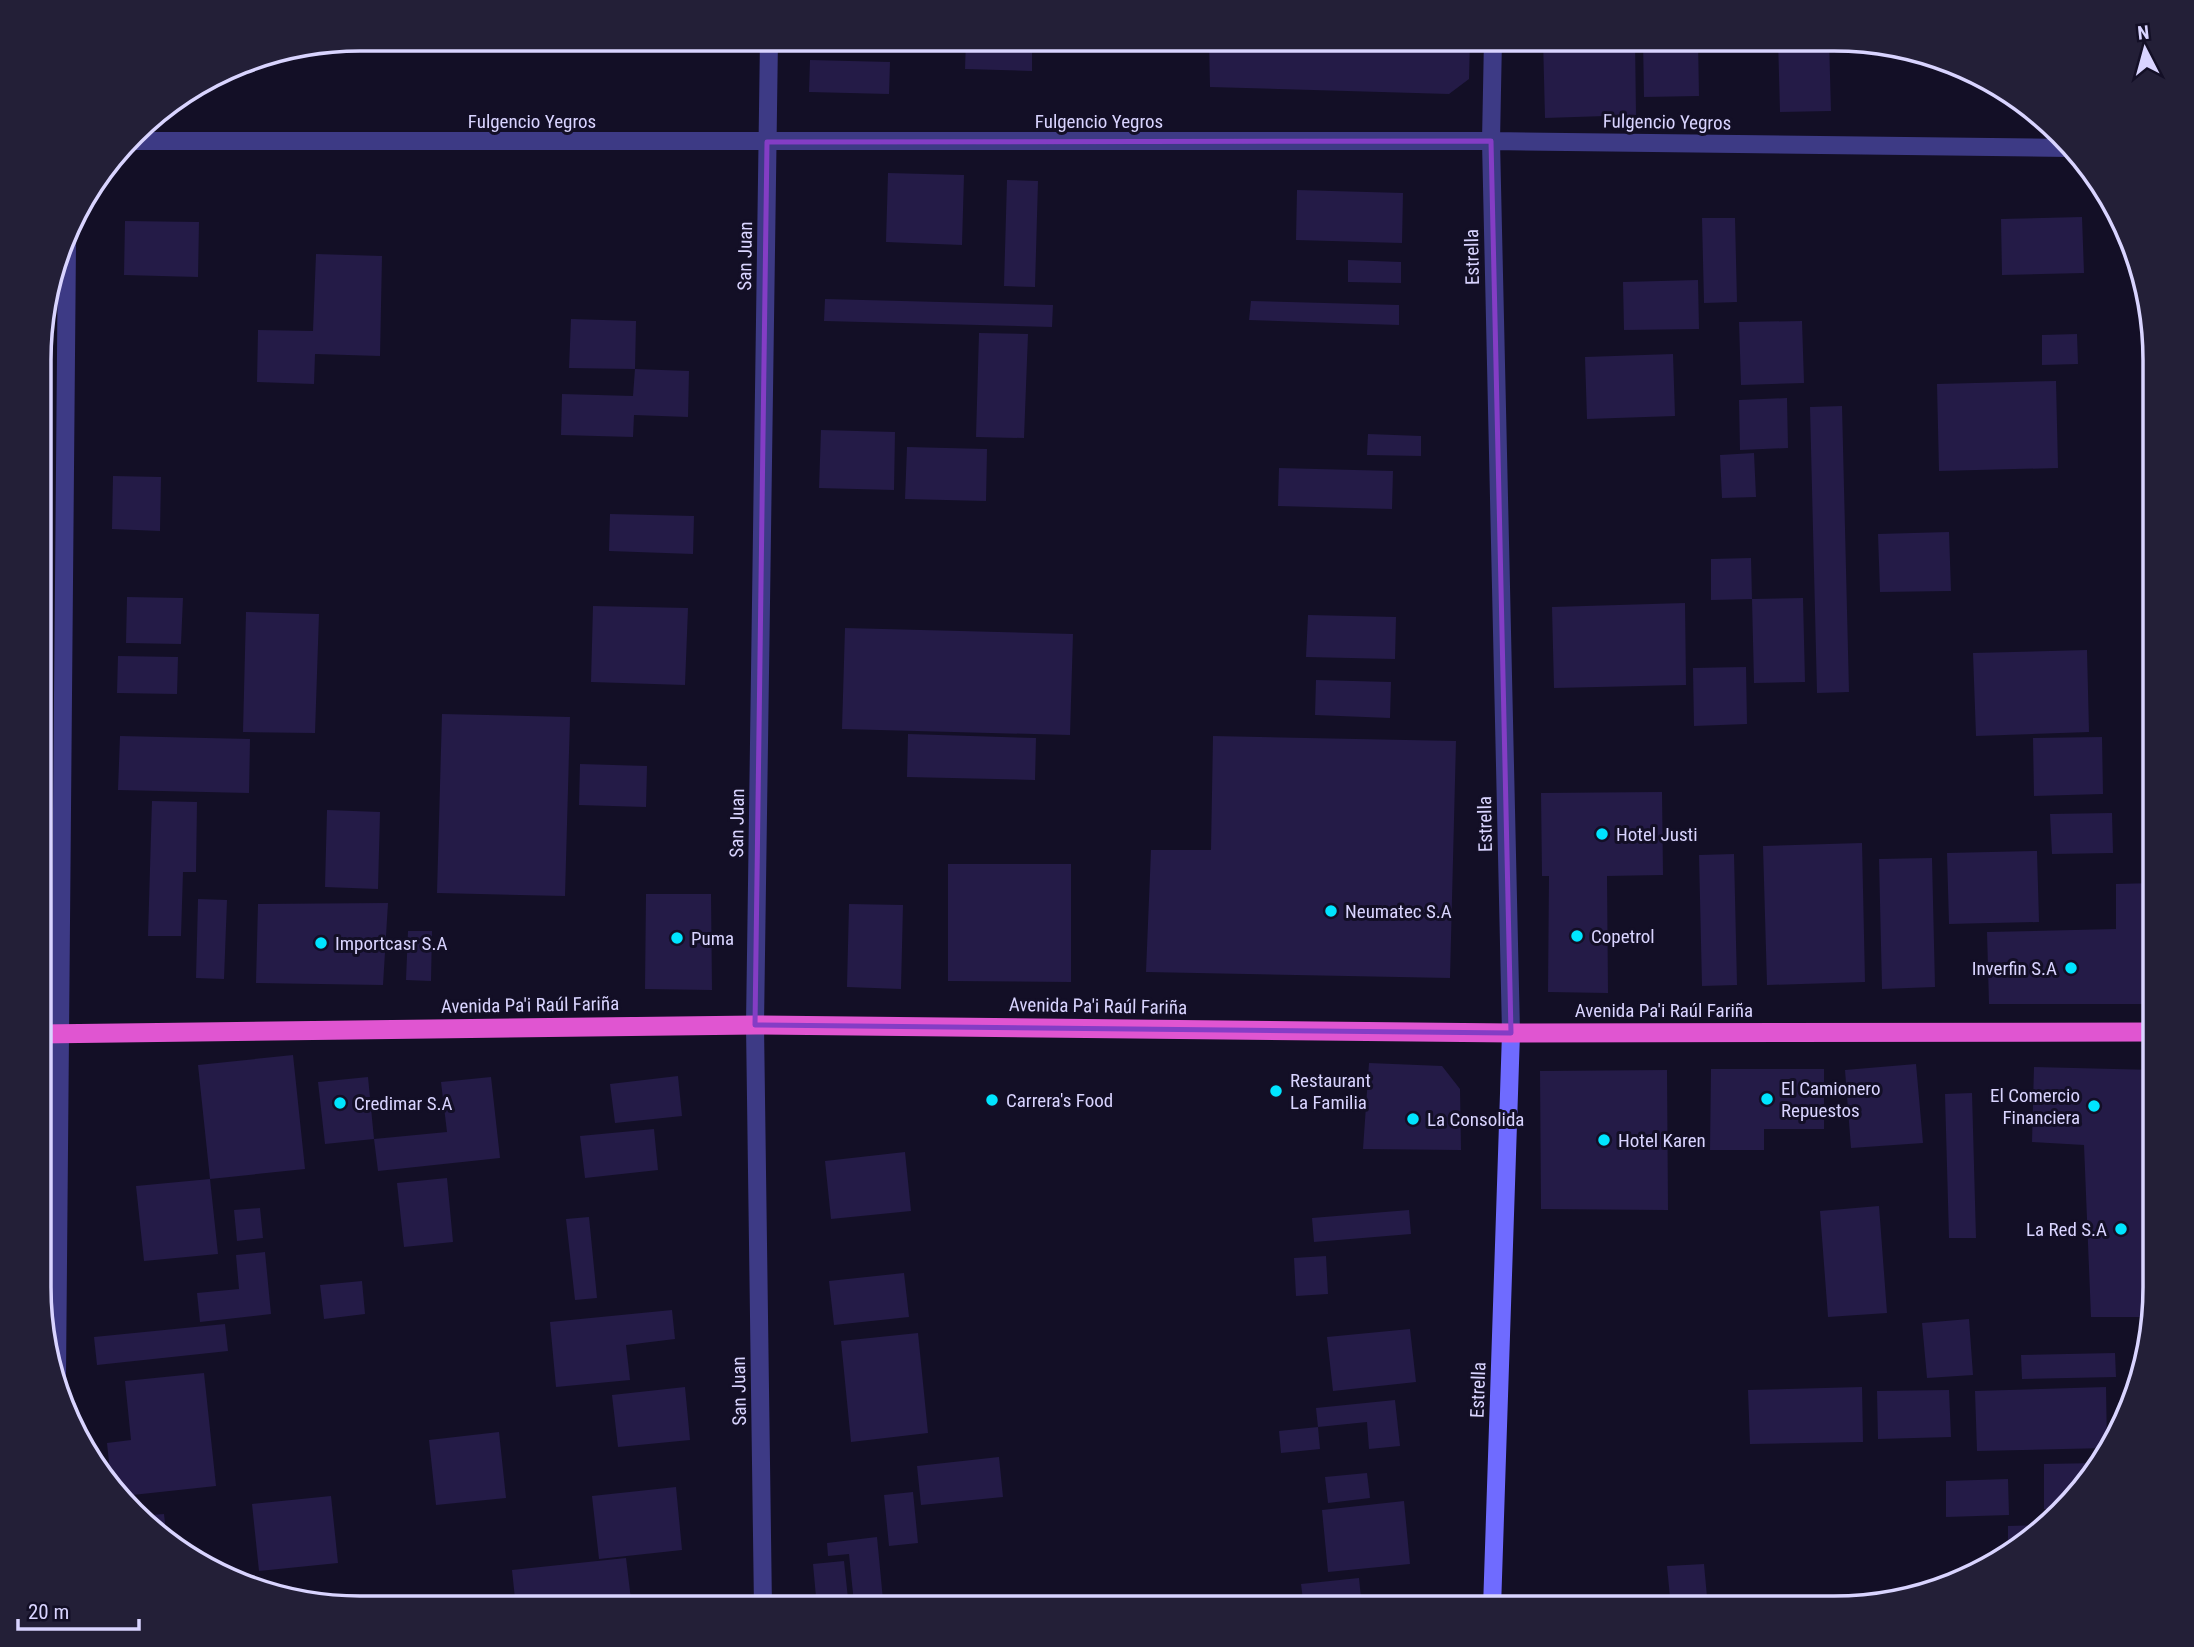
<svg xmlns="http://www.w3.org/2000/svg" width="2194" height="1647" font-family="'Roboto Condensed',sans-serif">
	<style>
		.building { fill: #241b47 }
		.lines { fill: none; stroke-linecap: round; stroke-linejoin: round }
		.minor { stroke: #3d3a85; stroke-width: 18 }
		.secondary { stroke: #6f6bff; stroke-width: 18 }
		.trunk { stroke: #e055d1; stroke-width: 19 }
		.marked { fill: none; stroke: #843dc5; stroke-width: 5; stroke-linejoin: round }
		.poi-dot { fill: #00e5ff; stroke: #130f26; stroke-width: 2.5 }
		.labels { text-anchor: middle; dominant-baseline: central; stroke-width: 6; stroke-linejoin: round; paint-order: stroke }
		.street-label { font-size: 19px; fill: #d9d4ff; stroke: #130f26 }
		.poi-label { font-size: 19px; fill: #d9d4ff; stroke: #130f26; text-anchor: start }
		.rim { fill: none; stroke: #d9d4ff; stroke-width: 3.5 }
	</style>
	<rect width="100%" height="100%" fill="#130f26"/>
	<path class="building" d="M966 39H1032V71L965 69Z
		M1209 39H1470L1469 79 1449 94 1210 87Z
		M1543 39H1635L1636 115 1545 118Z
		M1643 39H1698L1699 96 1644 97Z
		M1778 39H1829L1831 111 1780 112Z
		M810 60 890 62 889 94 809 92Z
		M888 173 964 175 962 245 886 242Z
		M1007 180 1038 181 1035 287 1004 286Z
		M1297 190 1403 193 1402 243 1296 240Z
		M2082 217 2084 273 2002 275 2001 219Z
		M1702 218H1735L1737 302 1704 303Z
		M125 221 199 222 198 277 124 275Z
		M316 254 382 256 380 356 315 354 314 384 257 382 258 330 313 331Z
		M1348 260 1401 262V283L1348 282Z
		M1698 280 1699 329 1624 330 1623 282Z
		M825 299 1053 305 1052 327 824 321Z
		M1251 301 1399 305V325L1249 320Z
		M571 319 636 321 635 369 569 368Z
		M1802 321 1804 383 1741 385 1739 322Z
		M979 333 1028 334 1024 438 976 437Z
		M2077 334 2078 364 2042 365V335Z
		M1673 354 1675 416 1587 419 1585 357Z
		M635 369 689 371 688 417 634 415 633 437 561 435 562 394 633 396Z
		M2056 381 2058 468 1939 471 1937 384Z
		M1787 398 1788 448 1740 450 1739 400Z
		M1842 406 1849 692 1817 693 1810 407Z
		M821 430 895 432 894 490 819 488Z
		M1368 434 1421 436V456L1367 455Z
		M907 447 987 449 986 501 905 499Z
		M1754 453 1756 497 1722 498 1720 455Z
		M1279 468 1393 471 1392 509 1278 506Z
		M113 476 161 477 160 531 112 529Z
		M610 514 694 516 693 554 609 551Z
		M1949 532 1951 591 1880 592 1878 534Z
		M1751 558 1752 599 1711 600V559Z
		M127 597 183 598 181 644 126 643Z
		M1803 598 1805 682 1754 683 1752 599Z
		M1685 603 1686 685 1554 688 1552 607Z
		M593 606 688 608 685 685 591 682Z
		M246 612 319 614 315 733 243 732Z
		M1308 615 1396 617 1395 659 1306 657Z
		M845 628 1073 634 1070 735 842 729Z
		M2087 650 2089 732 1976 736 1973 653Z
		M118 656 178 657 177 694 117 693Z
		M1746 667 1747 724 1694 726 1693 668Z
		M1316 680 1391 682 1390 718 1315 715Z
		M442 714 570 717 565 896 437 893Z
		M908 734 1036 738 1035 780 907 777Z
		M120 736 250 739 249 793 118 790Z
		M1213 736 1456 741 1450 978 1146 972 1151 850H1211Z
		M2102 737 2103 794 2034 796 2033 738Z
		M580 764 647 766 646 807 579 805Z
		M1662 792 1663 875 1607 876 1608 993 1548 992 1549 876H1542L1541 793Z
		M152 801 197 802 196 872H183L181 936H148Z
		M327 810 380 812 378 889 325 887Z
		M2112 813 2113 853 2052 854 2050 814Z
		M1862 843 1865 982 1767 985 1763 846Z
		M2037 851 2039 922 1949 924 1947 853Z
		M1734 854 1737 985 1702 986 1699 855Z
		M1932 858 1935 987 1882 989 1879 859Z
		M948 864H1071V982L948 981Z
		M2155 883V1004H1989L1987 932 2116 929V884Z
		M646 894H711L712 990 645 989Z
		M198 899 227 900 224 979 196 978Z
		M388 903 383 985 256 983 258 904Z
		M849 904 903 905 901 989 847 987Z
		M408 931H432L431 981 406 980Z
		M293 1055 305 1169 210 1179 198 1065Z
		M1369 1063 1442 1066 1460 1089 1461 1150 1363 1149Z
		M1916 1064 1923 1143 1851 1148 1845 1070Z
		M40 1067H45L48 1205H39Z
		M2034 1067 2155 1070V1309L2153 1317H2091L2084 1145 2032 1142Z
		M1711 1069H1824V1129H1764V1150H1710Z
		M1667 1070 1668 1210 1541 1209 1540 1071Z
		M678 1076 682 1116 615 1123 610 1084Z
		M368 1077 374 1139 325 1144 318 1082Z
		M491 1077 500 1158 378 1171 374 1139 447 1132 441 1082Z
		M1972 1093 1976 1238H1949L1945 1094Z
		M654 1129 658 1170 585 1178 580 1136Z
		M905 1152 911 1211 831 1219 825 1161Z
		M447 1178 453 1242 404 1247 397 1183Z
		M210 1179 218 1254 144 1261 136 1186Z
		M1879 1206 1887 1313 1828 1317 1820 1211Z
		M260 1208 263 1238 237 1241 234 1210Z
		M1409 1210 1411 1234 1314 1242 1312 1218Z
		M589 1217 597 1298 575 1300 566 1219Z
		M265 1252 271 1314 200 1322 197 1293 239 1289 236 1255Z
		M1326 1256 1328 1294 1296 1296 1294 1258Z
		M904 1273 909 1317 834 1325 829 1281Z
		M362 1281 365 1314 324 1319 320 1285Z
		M672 1310 675 1339 626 1345 630 1380 556 1387 550 1322Z
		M1969 1319 1973 1375 1927 1378 1922 1323Z
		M225 1324 228 1351 97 1365 94 1337Z
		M1410 1329 1416 1382 1333 1391 1327 1337Z
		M918 1333 928 1433 851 1442 841 1341Z
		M2115 1353 2116 1377 2022 1379 2021 1355Z
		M204 1373 216 1486 123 1496 111 1481 107 1443 131 1440 125 1381Z
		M685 1387 690 1440 618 1447 612 1395Z
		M1862 1387 1863 1442 1750 1444 1748 1390Z
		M2106 1387 2107 1448 1977 1451 1975 1391Z
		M1949 1390 1951 1437 1878 1439 1877 1391Z
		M1395 1400 1400 1446 1369 1449 1367 1422 1318 1427 1316 1408Z
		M1318 1427 1320 1449 1281 1453 1279 1431Z
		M499 1432 506 1498 436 1505 429 1440Z
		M999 1457 1003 1497 921 1505 917 1466Z
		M2099 1463 2076 1499 2063 1509H2044V1464Z
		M1367 1473 1370 1498 1328 1503 1325 1477Z
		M2008 1479 2009 1515 1946 1517V1481Z
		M676 1487 682 1550 599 1559 592 1496Z
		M913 1492 918 1543 889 1546 884 1495Z
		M331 1496 338 1563 259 1571 252 1504Z
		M1404 1501 1410 1564 1328 1572 1322 1510Z
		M164 1514 167 1541 148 1529 139 1516Z
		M2041 1525 2008 1551V1526Z
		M877 1537 883 1600 854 1603 849 1554 828 1556 827 1543Z
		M626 1558 632 1608H516L512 1570Z
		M844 1561 849 1608H817L813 1564Z
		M1704 1564 1708 1608H1671L1667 1566Z
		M1359 1578 1362 1608H1304L1301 1584Z"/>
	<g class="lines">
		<path class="minor" d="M1493 39 1491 141 1511 1033
			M129 141H1491L2069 148
			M57 1376 67 242
			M763 1608 755 1025 769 39"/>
		<path class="secondary" d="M1492 1608 1511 1033"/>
		<path class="trunk" d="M40 1034 755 1025 1511 1033 2155 1032"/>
	</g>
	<path class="marked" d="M1491 141 1511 1033 755 1025 767 142Z"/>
	<g class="poi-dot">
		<circle cx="1602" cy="834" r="7"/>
		<circle cx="1331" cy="911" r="7"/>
		<circle cx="1577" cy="936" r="7"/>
		<circle cx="677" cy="938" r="7"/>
		<circle cx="321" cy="943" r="7"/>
		<circle cx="2071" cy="968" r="7"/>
		<circle cx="1276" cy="1091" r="7"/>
		<circle cx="1767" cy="1099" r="7"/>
		<circle cx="992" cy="1100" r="7"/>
		<circle cx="340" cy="1103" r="7"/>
		<circle cx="2094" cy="1106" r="7"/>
		<circle cx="1413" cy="1119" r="7"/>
		<circle cx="1604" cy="1140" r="7"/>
		<circle cx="2121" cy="1229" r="7"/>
	</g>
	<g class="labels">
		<g class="street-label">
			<text x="532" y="121">Fulgencio Yegros</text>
			<text x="1099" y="121">Fulgencio Yegros</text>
			<text transform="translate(1667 122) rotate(1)">Fulgencio Yegros</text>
			<text transform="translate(745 256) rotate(-89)">San Juan</text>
			<text transform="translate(1472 257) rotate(-91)">Estrella</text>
			<text transform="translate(737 823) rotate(-89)">San Juan</text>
			<text transform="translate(1485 824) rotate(-91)">Estrella</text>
			<text transform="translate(530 1005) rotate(-1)">Avenida Pa'i Raúl Fariña</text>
			<text transform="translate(1098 1006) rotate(1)">Avenida Pa'i Raúl Fariña</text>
			<text x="1664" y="1010">Avenida Pa'i Raúl Fariña</text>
			<text transform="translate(1478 1390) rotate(-88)">Estrella</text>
			<text transform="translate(739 1391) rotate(-91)">San Juan</text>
		</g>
		<g class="poi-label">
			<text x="1616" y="834">Hotel Justi</text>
			<text x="1345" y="911">Neumatec S.A</text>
			<text x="1591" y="936">Copetrol</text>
			<text x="691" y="938">Puma</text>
			<text x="335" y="943">Importcasr S.A</text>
			<text x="2057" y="968" text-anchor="end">Inverfin S.A</text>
			<text x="1290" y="1080">Restaurant<tspan x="1290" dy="22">La Familia</tspan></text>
			<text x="1781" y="1088">El Camionero<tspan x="1781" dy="22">Repuestos</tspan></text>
			<text x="2080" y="1095" text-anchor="end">El Comercio<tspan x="2080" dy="22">Financiera</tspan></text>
			<text x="1006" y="1100">Carrera's Food</text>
			<text x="354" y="1103">Credimar S.A</text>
			<text x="1427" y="1119">La Consolida</text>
			<text x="1618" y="1140">Hotel Karen</text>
			<text x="2107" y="1229" text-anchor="end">La Red S.A</text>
		</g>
	</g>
	<path d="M0 0H2194V1647H0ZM360 51H1834A309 309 0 0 1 2143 360V1287A309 309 0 0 1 1834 1596H360A309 309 0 0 1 51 1287V360A309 309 0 0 1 360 51Z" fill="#231f37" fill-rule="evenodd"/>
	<path class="rim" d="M360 51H1834A309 309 0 0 1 2143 360V1287A309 309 0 0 1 1834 1596H360A309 309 0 0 1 51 1287V360A309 309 0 0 1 360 51Z"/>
	<g transform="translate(2145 49) rotate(354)" stroke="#130f26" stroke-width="5" paint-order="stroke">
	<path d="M0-5L12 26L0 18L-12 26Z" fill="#d9d4ff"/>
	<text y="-10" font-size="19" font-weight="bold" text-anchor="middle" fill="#d9d4ff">N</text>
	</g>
	<path d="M18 1619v10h121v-10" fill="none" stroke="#d9d4ff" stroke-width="3.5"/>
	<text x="28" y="1619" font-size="21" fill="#d9d4ff" stroke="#130f26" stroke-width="5" paint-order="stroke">20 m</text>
</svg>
